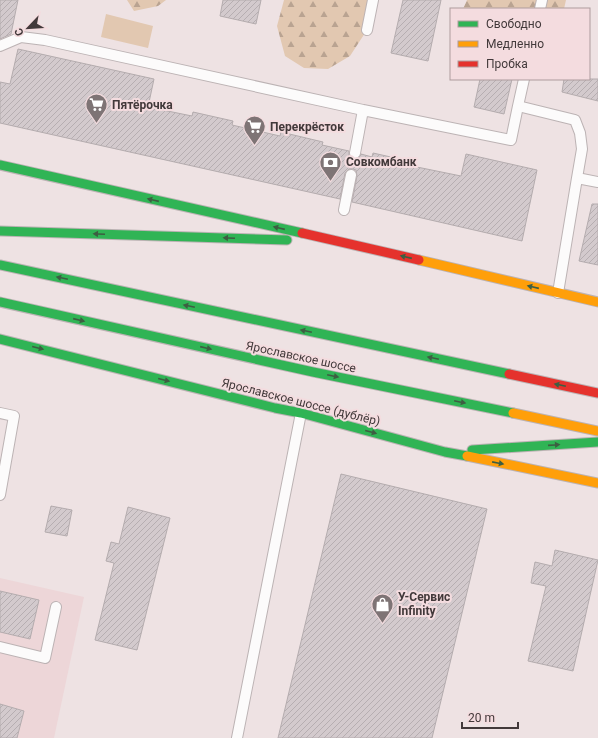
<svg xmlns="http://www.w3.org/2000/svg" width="598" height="738" font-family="Roboto,sans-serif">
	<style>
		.built { fill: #edd6d8 }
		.forest { fill: url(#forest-firs) }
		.pitch { fill: #e2c8b1 }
		.building { fill: url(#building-hatch); stroke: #b4acae }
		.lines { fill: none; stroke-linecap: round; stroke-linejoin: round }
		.lane-casing { stroke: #bcb3b4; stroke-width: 12 }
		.fast-casing { stroke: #bcb3b4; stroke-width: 11 }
		.slow-casing { stroke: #bcb3b4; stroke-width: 11 }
		.jam-casing { stroke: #bcb3b4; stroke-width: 11 }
		.lane { stroke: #fcfbfb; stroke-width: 10 }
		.fast { stroke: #30b455; stroke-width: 9 }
		.slow { stroke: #ff9f0a; stroke-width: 9 }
		.jam { stroke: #e5322d; stroke-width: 9 }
		.oneway { fill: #3d5e42 }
		.labels { text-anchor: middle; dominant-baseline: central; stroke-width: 4; stroke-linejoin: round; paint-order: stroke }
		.poi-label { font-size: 12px; font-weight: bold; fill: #42393a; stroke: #f4dcdf; text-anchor: start }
		.street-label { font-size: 12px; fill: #42393a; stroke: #f4dcdf }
	</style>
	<defs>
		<pattern id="forest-firs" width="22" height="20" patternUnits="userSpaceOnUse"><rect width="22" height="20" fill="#e2c8b1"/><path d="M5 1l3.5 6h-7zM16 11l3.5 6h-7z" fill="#b9a391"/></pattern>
		<pattern id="building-hatch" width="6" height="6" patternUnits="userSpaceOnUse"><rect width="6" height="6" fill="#d3cacd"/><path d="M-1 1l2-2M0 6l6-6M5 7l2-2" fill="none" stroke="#b6aeb1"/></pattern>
	</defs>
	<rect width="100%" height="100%" fill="#eee2e3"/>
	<path class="built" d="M0 578 84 597 54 738H0Z"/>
	<path class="forest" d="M127 0H166L158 6 134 11Z
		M284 0H372L367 30 350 56 328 69 304 68 285 56 277 26Z
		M467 0H566L564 9H463Z"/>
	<path class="pitch" d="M106 14 153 26 148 48 101 37Z"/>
	<path class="building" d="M0 0H18L11 34 0 39Z
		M223 0H261L256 24 220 16Z
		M403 0H441L428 61 391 53Z
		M18 49 154 79 148 107 192 116 193 112 233 121 232 125 280 136 281 132 323 142 322 145 349 151V156L353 159H358L361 154 372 157 373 153 413 162 412 166 461 176 466 154 537 170 522 241 352 202 357 176 356 170 353 169H349L345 173 340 199 0 123V82L10 84Z
		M480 79H512L504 114 474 107Z
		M564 79H598V101L562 92Z
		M592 204H598V265L579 261Z
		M341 474 487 509 432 738H278Z
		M51 506 72 510 67 536 45 532Z
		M128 507 170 518 137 650 95 640 114 563 106 561 111 542 119 544Z
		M555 550 598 560 573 671 528 661 546 586 531 583 535 562 552 566Z
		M0 591 39 600 30 639 0 632Z
		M0 704 24 711 17 738H0Z"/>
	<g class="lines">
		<defs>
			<path id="lane" d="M540 9 542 0
				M367 30 373 0
				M0 46 21 37 45 40 363 110 355 153
				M518 106 524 79
				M363 110 511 140 518 106 575 120 580 133 582 149 577 178 598 182
				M344 210 351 175
				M558 293 577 178
				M0 413 14 416 0 495
				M0 647 45 658 56 607
				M237 738 301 413"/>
			<path id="fast" d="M0 165 302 233
				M0 231 287 240
				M0 265 509 374
				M0 302 313 372 513 413
				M0 339 275 408 301 413 445 452 467 456
				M472 450 598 442"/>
			<path id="slow" d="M419 260 598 302
				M513 413 598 431
				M467 456 598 483"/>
			<path id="jam" d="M302 233 419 260
				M509 374 598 393"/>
		</defs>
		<use href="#lane" class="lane-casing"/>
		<use href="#fast" class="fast-casing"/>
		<use href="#slow" class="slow-casing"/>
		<use href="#jam" class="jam-casing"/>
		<use href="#lane" class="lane"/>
		<use href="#fast" class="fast"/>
		<use href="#slow" class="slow"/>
		<use href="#jam" class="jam"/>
	</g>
	<defs><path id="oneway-solid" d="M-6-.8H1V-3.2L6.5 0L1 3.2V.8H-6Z"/></defs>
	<g class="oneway">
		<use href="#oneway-solid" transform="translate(153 200) rotate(-167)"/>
		<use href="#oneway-solid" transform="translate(279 228) rotate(-167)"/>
		<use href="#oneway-solid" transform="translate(99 234) rotate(-178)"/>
		<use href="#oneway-solid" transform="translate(229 238) rotate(-178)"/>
		<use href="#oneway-solid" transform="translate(406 257) rotate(-167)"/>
		<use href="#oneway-solid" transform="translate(62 278) rotate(-168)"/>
		<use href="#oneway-solid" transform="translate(533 287) rotate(-167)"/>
		<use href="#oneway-solid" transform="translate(189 306) rotate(-168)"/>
		<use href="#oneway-solid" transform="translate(79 320) rotate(13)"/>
		<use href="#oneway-solid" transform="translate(306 331) rotate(-168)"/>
		<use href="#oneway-solid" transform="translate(38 348) rotate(14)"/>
		<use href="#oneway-solid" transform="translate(206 348) rotate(13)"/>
		<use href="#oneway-solid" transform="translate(433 358) rotate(-168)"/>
		<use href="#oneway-solid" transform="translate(333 376) rotate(12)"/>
		<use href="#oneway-solid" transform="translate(164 380) rotate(14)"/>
		<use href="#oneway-solid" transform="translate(560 385) rotate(-168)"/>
		<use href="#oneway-solid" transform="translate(460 402) rotate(12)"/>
		<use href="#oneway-solid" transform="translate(371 432) rotate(15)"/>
		<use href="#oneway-solid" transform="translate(554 445) rotate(-4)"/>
		<use href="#oneway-solid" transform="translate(498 463) rotate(11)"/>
	</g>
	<defs>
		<symbol id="supermarket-pin" viewBox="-11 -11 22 30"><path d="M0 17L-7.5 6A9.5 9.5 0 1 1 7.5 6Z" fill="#7e7475" stroke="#f4dcdf"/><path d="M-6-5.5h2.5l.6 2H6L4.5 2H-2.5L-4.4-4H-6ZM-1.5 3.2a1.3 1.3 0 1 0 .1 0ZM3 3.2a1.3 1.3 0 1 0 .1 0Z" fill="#fff"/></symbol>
		<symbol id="bank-pin" viewBox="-11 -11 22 30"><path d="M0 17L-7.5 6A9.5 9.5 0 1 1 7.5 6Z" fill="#7e7475" stroke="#f4dcdf"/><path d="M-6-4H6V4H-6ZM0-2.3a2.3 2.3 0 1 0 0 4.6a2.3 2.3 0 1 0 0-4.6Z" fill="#fff"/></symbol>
		<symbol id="shop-pin" viewBox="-11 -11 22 30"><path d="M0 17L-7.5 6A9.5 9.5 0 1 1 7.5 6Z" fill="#7e7475" stroke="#f4dcdf"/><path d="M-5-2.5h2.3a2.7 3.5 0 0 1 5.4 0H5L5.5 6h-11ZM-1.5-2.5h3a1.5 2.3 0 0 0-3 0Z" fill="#fff"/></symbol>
	</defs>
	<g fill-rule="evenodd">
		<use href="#supermarket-pin" x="84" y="92" width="25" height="34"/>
		<use href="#supermarket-pin" x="242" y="114" width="25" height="34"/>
		<use href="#bank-pin" x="318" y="150" width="25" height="34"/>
		<use href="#shop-pin" x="370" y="592" width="25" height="34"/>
	</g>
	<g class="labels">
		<g class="poi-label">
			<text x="112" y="105">Пятёрочка</text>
			<text x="270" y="127">Перекрёсток</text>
			<text x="346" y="162">Совкомбанк</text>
			<text x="398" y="597">У-Сервис<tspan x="398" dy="14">Infinity</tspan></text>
		</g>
		<g class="street-label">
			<text transform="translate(301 357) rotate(12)">Ярославское шоссе</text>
			<text transform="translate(301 402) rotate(14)">Ярославское шоссе (дублёр)</text>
		</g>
	</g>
	<rect x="450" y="8" width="140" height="72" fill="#f4dcdf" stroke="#ad9b9d"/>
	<rect x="458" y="21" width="20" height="6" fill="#30b455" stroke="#ad9b9d"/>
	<text x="486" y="28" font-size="12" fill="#42393a">Свободно</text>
	<rect x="458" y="41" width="20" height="6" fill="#ff9f0a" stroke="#ad9b9d"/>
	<text x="486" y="48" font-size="12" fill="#42393a">Медленно</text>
	<rect x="458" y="61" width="20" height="6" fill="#e5322d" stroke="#ad9b9d"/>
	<text x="486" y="68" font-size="12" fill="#42393a">Пробка</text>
	<g transform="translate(28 28) rotate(245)" stroke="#f4dcdf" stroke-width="3" paint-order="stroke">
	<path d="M0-3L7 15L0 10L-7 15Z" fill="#42393a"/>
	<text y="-6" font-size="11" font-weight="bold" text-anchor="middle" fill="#42393a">С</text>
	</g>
	<path d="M462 722v6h56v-6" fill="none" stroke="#42393a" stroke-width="2"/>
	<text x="468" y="722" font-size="12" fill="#42393a" stroke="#f4dcdf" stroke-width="3" paint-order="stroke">20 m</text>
</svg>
